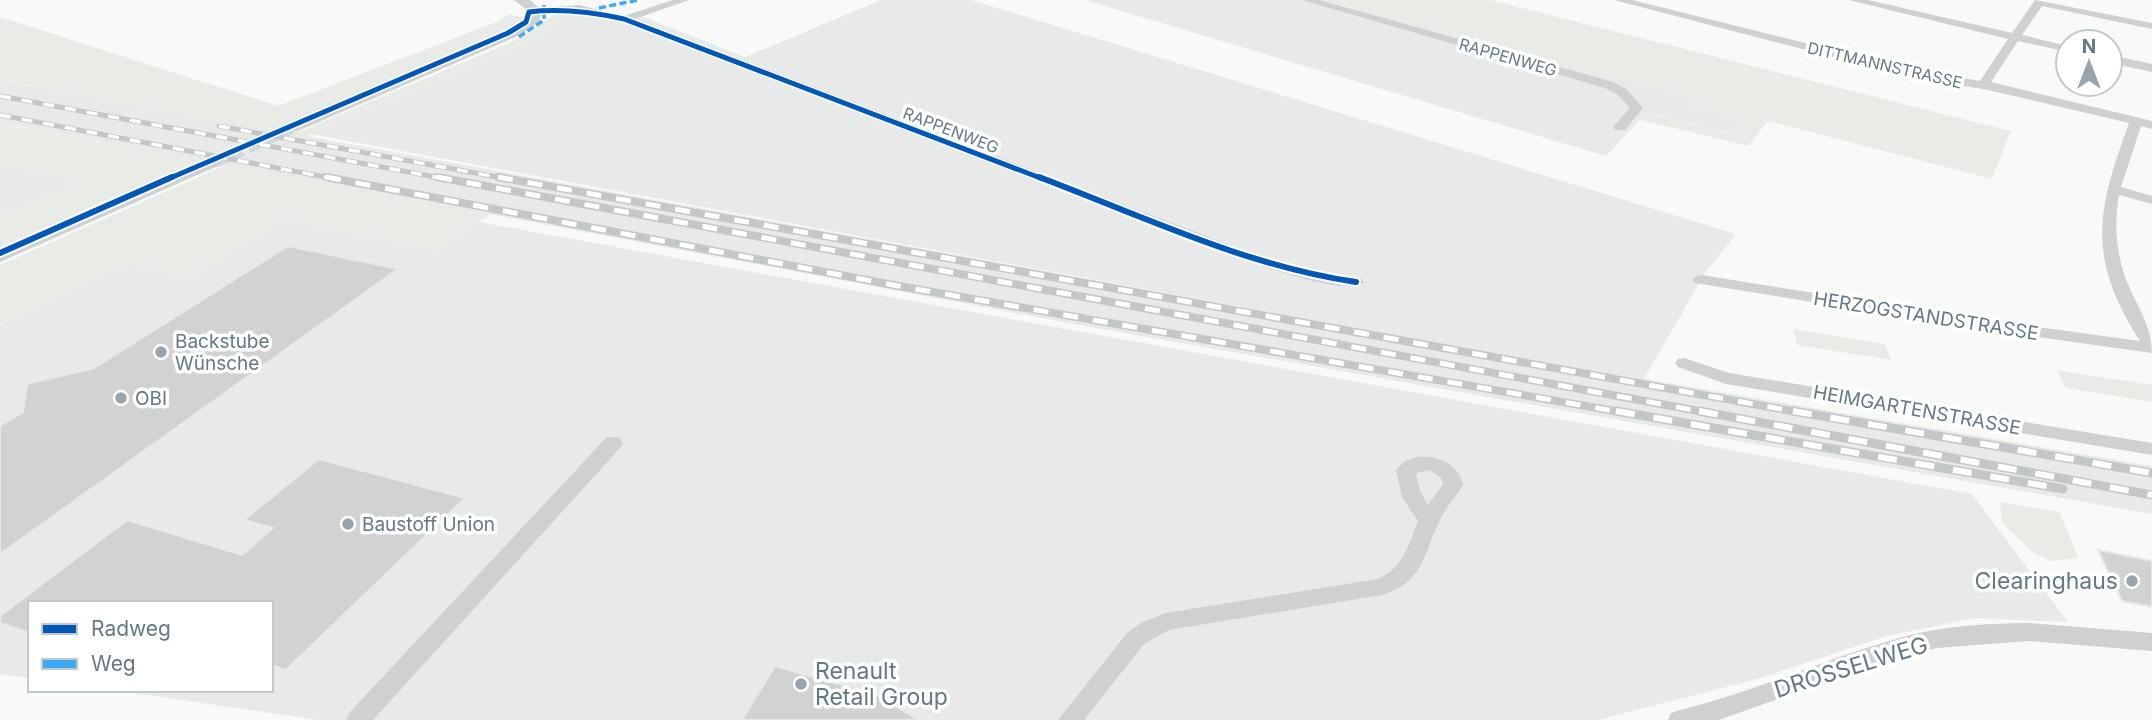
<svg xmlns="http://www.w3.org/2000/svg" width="2152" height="720" font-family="Inter,sans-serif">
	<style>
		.built { fill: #e8e9e9 }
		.green { fill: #e9ece6 }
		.building { fill: #d1d3d3; stroke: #e8e8e8; stroke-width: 2 }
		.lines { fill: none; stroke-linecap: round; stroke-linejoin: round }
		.minor-tunnel { stroke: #d4d9db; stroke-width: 12; stroke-dasharray: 12 6; stroke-linecap: butt }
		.minor { fill: #cfd0d1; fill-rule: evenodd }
		.rail-far2-casing { stroke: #c4c7c8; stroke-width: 5 }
		.rail-far1-casing { stroke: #c4c7c8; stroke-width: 8 }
		.rail-casing { stroke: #c4c7c8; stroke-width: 9 }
		.rail-far2 { stroke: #fff; stroke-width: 3.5; stroke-dasharray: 11; stroke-linecap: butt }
		.rail-far1 { stroke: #fff; stroke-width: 5; stroke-dasharray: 15; stroke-linecap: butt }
		.rail { stroke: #fff; stroke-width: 6; stroke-dasharray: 19; stroke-linecap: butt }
		.quiet { stroke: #3fa9f5; stroke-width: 3.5; stroke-dasharray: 7 3.5; stroke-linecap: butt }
		.cycleway-far1-casing { stroke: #fff; stroke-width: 8 }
		.cycleway-casing { stroke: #fff; stroke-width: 10 }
		.cycleway-far1 { stroke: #0057b8; stroke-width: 5 }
		.cycleway { stroke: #0057b8; stroke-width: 6 }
		.poi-dot { fill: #98a6ac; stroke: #fff; stroke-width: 2.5 }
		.labels { text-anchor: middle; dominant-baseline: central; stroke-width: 7; stroke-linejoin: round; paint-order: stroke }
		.far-street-label { font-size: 16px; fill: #647983; stroke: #fff }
		.street-label { font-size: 19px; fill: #647983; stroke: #fff }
		.poi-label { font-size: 19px; fill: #647983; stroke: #fff; text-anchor: start }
		.near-poi-label { font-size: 23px; fill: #647983; stroke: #fff; text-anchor: end }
		.near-street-label { font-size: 23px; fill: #647983; stroke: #fff }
	</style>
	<rect width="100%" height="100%" fill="#f9f9f8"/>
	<path class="built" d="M881 0H971L1736 234 1705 273 1644 379 2152 466V514L1085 326 0 122V80L1323 322 310 134 535 38 560 13 567 12 624 23 643 17 745 57Z
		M1085 0H1314L1364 10 1697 99 1690 106 1745 121 1734 135 1646 113 1606 156Z
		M0 163 85 181 0 217Z
		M284 218 437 250 479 222 1972 494 2068 622 1975 618 1887 636 1757 679 1598 720H318L114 690H271V603H30V678L0 674V324L130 262 187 278Z"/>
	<path class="green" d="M1314 0H1490L2011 131 1992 179 1768 121 1748 146 1640 120 1646 113 1734 135 1744 122 1690 106 1696 99 1364 10Z
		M560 13 535 38 304 137 0 80V17L278 106 499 21 508 14 527 18 508 33 283 127 301 131 523 37C536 29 546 17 560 13Z
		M0 122 18 126 206 160 0 249V217L84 181 0 163Z
		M228 164 491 214 437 250 284 218 187 278 130 262 0 324V265Z
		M1793 329 1885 344 1891 360 1797 345Z
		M2056 370 2152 385V402L2066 388Z
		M2000 502 2059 512 2079 558 2050 561 2034 553 2002 523Z"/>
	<path class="building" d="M288 246 398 269 0 554V426L23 412 27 384 94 368Z
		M319 459 465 498 286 670 271 665V603H30V633L0 623V616L127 520 242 555 273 528 244 520Z
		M2098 550 2152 561V607L2122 601Z
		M775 666 901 702 897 707 919 720H742Z"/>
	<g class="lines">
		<path class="minor-tunnel" d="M215 162 295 127"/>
		<path class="minor" d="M514 0H530L539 8 579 5 624 16 673 0H689L635 19 1251 253 1311 271 1362 279 1364 282C1349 297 1262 266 1241 259L620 21 579 11 541 14 539 22 518 36 300 130 295 131 288 127 510 32 530 19V12Z
			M1302 0H1319L1613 82 1626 89 1643 108 1625 130H1615L1613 127 1630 108 1618 95 1605 88Z
			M1614 0H1632L1902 67 1980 81 2008 39 1849 0H1868L2012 33 2035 0 2152 23V29L2042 6 2022 35 2068 46V52L2018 41 1991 82 2152 121V129L2141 126 2121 187 2152 196V204L2119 195C2114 223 2116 250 2125 277 2135 304 2152 324 2152 353L1965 327 1695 283 1693 280 1695 277 1701 275 1965 317 2140 341C2086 257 2097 211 2129 123L1988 90 1902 75Z
			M2110 55 2152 64V72L2110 63Z
			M215 158 222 162 220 165 0 262V251Z
			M1684 358 1729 373 2152 443V455L1726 384 1678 367 1675 363 1678 359Z
			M613 437 620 438 623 443 620 448 373 720H346L349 713 606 438Z
			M1418 457C1437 455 1459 464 1463 485 1456 497 1445 508 1439 522 1423 556 1423 582 1382 595L1169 630 1144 644 1084 720H1058L1128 632 1141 623 1166 613 1378 579C1404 567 1408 546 1418 521L1402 497 1396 470 1405 461ZM1430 470 1441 478 1443 484 1428 505 1420 491 1416 473Z
			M2029 623 2152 633V651L2029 641 1937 648 1881 662 1719 720H1668L1671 713 1680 710C1757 691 1829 657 1906 636 1946 626 1988 623 2029 623Z"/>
		<defs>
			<path id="rail-far2" d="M0 96 446 179
				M0 115 335 179
				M219 126 508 179"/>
			<path id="rail-far1" d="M326 177 893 285 1626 413
				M437 177 1709 413
				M498 177 1803 413"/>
			<path id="rail" d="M1616 411 2063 489
				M1699 411 2152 495
				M1793 411 2152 473"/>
		</defs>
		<use href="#rail-far2" class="rail-far2-casing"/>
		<use href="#rail-far1" class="rail-far1-casing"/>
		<use href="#rail" class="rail-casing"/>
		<use href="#rail-far2" class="rail-far2"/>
		<use href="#rail-far1" class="rail-far1"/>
		<use href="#rail" class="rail"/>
		<path class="quiet" d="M599 8 638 0
			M519 37 544 20V5"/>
		<defs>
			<path id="cycleway-far1" d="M168 179 508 33 526 22 529 12C562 8 592 12 624 19L1043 179"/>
			<path id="cycleway" d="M1039 177C1142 216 1246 266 1356 282
				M0 253 172 177"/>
		</defs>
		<use href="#cycleway-far1" class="cycleway-far1-casing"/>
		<use href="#cycleway" class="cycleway-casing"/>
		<use href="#cycleway-far1" class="cycleway-far1"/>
		<use href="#cycleway" class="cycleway"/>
	</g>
	<g class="poi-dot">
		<circle cx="161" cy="352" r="7"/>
		<circle cx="121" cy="398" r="7"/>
		<circle cx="348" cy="524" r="7"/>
		<circle cx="2132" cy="581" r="7"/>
		<circle cx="801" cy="684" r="7"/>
	</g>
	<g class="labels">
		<g class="far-street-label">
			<text transform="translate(1508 57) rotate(16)">RAPPENWEG</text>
			<text transform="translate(1885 65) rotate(13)">DITTMANNSTRASSE</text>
			<text transform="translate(951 130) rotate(21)">RAPPENWEG</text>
		</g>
		<g class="street-label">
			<text transform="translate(1926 316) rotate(9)">HERZOGSTANDSTRASSE</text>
			<text transform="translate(1917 410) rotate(10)">HEIMGARTENSTRASSE</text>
		</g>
		<g class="poi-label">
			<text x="175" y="341">Backstube<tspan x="175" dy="22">Wünsche</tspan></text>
			<text x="135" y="398">OBI</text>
			<text x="362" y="524">Baustoff Union</text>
		</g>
		<g class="near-poi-label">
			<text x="2118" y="581">Clearinghaus</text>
			<text x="815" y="671" text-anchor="start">Renault<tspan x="815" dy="26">Retail Group</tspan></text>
		</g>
		<g class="near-street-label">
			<text transform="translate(1851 667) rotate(-17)">DROSSELWEG</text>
		</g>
	</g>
	<rect x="28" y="601" width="245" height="91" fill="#ffffff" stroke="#c1c9cd" stroke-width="2"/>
	<rect x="42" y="624" width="35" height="10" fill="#0057b8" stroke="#c1c9cd" stroke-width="2"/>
	<text x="91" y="636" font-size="21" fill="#647983">Radweg</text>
	<rect x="42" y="659" width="35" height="10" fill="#3fa9f5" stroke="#c1c9cd" stroke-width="2"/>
	<text x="91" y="671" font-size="21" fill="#647983">Weg</text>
	<g transform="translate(2089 63)"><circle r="33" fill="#ffffff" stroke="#c1c9cd" stroke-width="2"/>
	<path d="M0-5L12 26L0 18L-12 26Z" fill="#98a6ac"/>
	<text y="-10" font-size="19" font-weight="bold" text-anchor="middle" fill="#647983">N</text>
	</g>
</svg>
